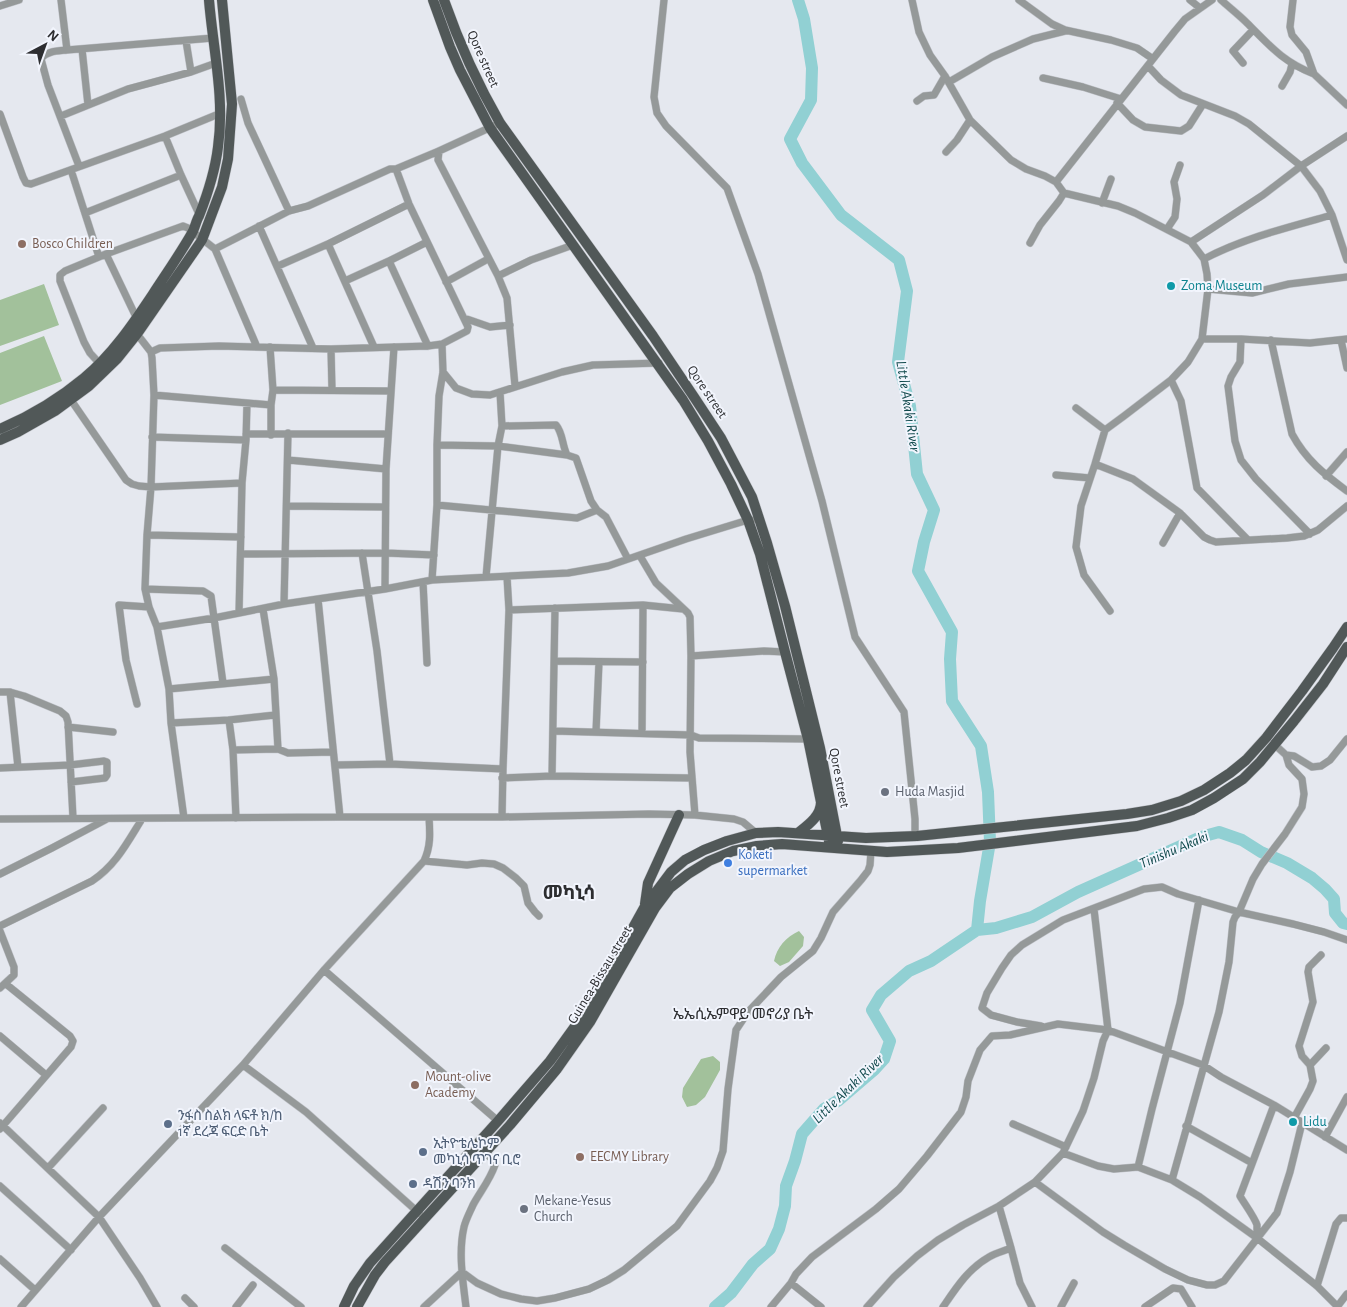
<svg xmlns="http://www.w3.org/2000/svg" width="1347" height="1307" font-family="'Alegreya Sans','Noto Sans Ethiopic',sans-serif">
	<style>
		.green { fill: #a2c19b }
		.lines { fill: none; stroke-linecap: round; stroke-linejoin: round }
		.river { stroke: #91d0d3; stroke-width: 12 }
		.minor-casing { stroke: #c0c3c9; stroke-width: 8 }
		.primary-casing { stroke: #c0c3c9; stroke-width: 11 }
		.minor { stroke: #959999; stroke-width: 7 }
		.primary { stroke: #515858; stroke-width: 10 }
		.education-dot { fill: #8d6e63; stroke: #f2f5fd; stroke-width: 2 }
		.culture-dot { fill: #0f9aa8; stroke: #f2f5fd; stroke-width: 2 }
		.worship-dot { fill: #6b7280; stroke: #f2f5fd; stroke-width: 2 }
		.shop-dot { fill: #3f7fe0; stroke: #f2f5fd; stroke-width: 2 }
		.service-dot { fill: #5c6f8a; stroke: #f2f5fd; stroke-width: 2 }
		.labels { text-anchor: middle; dominant-baseline: central; stroke-width: 4; stroke-linejoin: round; paint-order: stroke }
		.street-label { font-size: 14px; fill: #2d2e31; stroke: #f2f5fd }
		.education-label { font-size: 14px; fill: #785e54; stroke: #f2f5fd; text-anchor: start }
		.culture-label { font-size: 14px; fill: #0d838f; stroke: #f2f5fd; text-anchor: start }
		.worship-label { font-size: 14px; fill: #5b616d; stroke: #f2f5fd; text-anchor: start }
		.shop-label { font-size: 14px; fill: #366cbe; stroke: #f2f5fd; text-anchor: start }
		.service-label { font-size: 14px; fill: #4e5e75; stroke: #f2f5fd; text-anchor: start }
		.water-label { font-size: 15px; font-style: italic; fill: #0f484b; stroke: #f2f5fd }
		.neighbourhood-label { font-size: 15px; fill: #2d2e31; stroke: #f2f5fd }
		.district-label { font-size: 19px; font-weight: bold; fill: #2d2e31; stroke: #f2f5fd }
	</style>
	<rect width="100%" height="100%" fill="#e5e8ef"/>
	<path class="green" d="M44 284 59 325 0 346V300Z
		M44 336 62 381 0 405V353Z
		M799 931 804 937 803 946 789 962 780 966 774 961C777 947 786 937 799 931Z
		M713 1056 720 1062V1070L705 1097 696 1105 687 1107 682 1097 683 1088 701 1059Z"/>
	<g class="lines">
		<path class="river" d="M798 0 804 19 812 68 811 100 790 139 802 163 841 215 899 260 907 291 898 362 910 406 917 474 934 510 924 542 918 571 952 632 950 659 952 701 981 746 988 792 990 842 980 901 977 930
			M715 1307 731 1293 753 1264 770 1249 779 1229 785 1206 786 1186 795 1161 802 1134 824 1109 839 1100 874 1070 884 1059 890 1041 872 1010 881 995 909 971 931 961 977 930 996 928 1032 917 1078 892 1201 837 1219 832 1242 840 1261 852 1287 863 1312 878 1325 889 1334 899 1335 913 1343 923 1347 924"/>
		<defs>
			<path id="minor" d="M61 0 67 50
				M664 0 654 97 657 113 666 126 727 188 758 274 822 501 855 637 904 712 915 819V837
				M912 0 919 32 930 55 945 76 970 120 1011 160 1026 169 1045 176 1056 182 1064 193 1118 206 1135 213 1191 242 1204 259 1207 274 1208 289 1202 339 1188 362 1171 380 1124 416 1105 430 1095 464 1081 506 1076 547 1084 575 1110 611
				M1019 0 1052 24 1065 30 1111 40 1137 48 1153 59
				M1190 0 1200 8
				M1221 0C1230 8 1239 15 1247 23 1270 46 1283 62 1314 74
				M1293 0 1290 27 1292 35 1306 52 1314 74 1347 105
				M0 6 19 0
				M186 41 191 72
				M82 49 88 105
				M1243 63 1233 51 1253 30
				M1148 66 1161 80 1181 95 1235 116 1249 124 1301 166 1320 191 1332 215 1347 260
				M1043 78 1083 87 1121 99
				M949 82 992 57 1033 39 1065 31
				M1282 86 1290 72 1292 64
				M241 99 248 123 289 211
				M917 101 924 96 934 95 945 76
				M1117 103 1133 120 1145 127 1181 131 1189 126 1203 104
				M0 114 23 177 26 183 31 184 165 136 221 113
				M61 116 128 89 191 72 216 63
				M165 136 181 175 199 214
				M439 151 438 160 498 276 507 298 515 386
				M946 152 957 140 970 120
				M79 166 48 85 41 59C46 51 58 51 67 50L213 38
				M71 170 99 257
				M1056 182 1175 31 1185 19 1212 0
				M1102 203 1111 179
				M85 213 181 175
				M259 226 313 348
				M1167 229 1175 217 1177 199 1174 182 1180 165
				M1191 242 1263 195 1301 166 1347 136
				M1030 243 1040 225 1059 201 1064 193
				M328 244 374 347
				M215 249 289 211 308 206 390 169H396L439 151 500 123
				M106 254 137 319
				M1204 259C1244 238 1289 227 1332 215
				M389 261 428 346
				M278 266 328 244 409 204
				M498 276 531 260 573 245
				M345 281 389 261 427 242
				M446 282 488 259
				M1208 289 1252 293 1289 284 1347 277
				M464 318 490 327 510 325
				M137 334 151 352 152 358 154 395 151 487 147 535 145 589 149 607 157 627 169 689 171 723 184 818
				M1202 339H1241L1310 343 1347 339
				M1241 339 1240 362 1231 377 1228 386 1235 441 1241 460 1256 479 1310 534
				M1271 340 1292 434C1306 460 1324 474 1347 491
				M1341 340 1347 368
				M270 347 273 390 271 405V435
				M331 349 332 390
				M151 352 160 348 219 346 331 349 428 346 442 344 467 331 468 327 409 204 396 169
				M100 364 90 353 84 342 60 281V275L65 271 106 254 183 226 188 228 215 249 257 347
				M443 372 456 388 472 394 490 395 562 372 593 365 659 363
				M1171 380 1181 401 1197 488 1248 540
				M273 390 391 391
				M154 395 271 405
				M71 400 126 480 132 484 139 486 151 487 242 483
				M1076 408 1105 430
				M502 426 556 425C563 433 562 445 567 455L576 458 591 501 597 510 606 517 628 559
				M246 434H387
				M152 437 246 440
				M437 445 498 446 567 455
				M288 460 386 469
				M1095 464 1133 479 1180 513 1204 537 1210 540 1216 542 1287 538 1304 536 1318 530 1347 506
				M1056 475 1090 478
				M1326 476 1347 452
				M437 505 577 518 597 510
				M287 506 385 507
				M147 535 241 537
				M1163 543 1180 513
				M362 553 377 651 390 764
				M241 554 386 553 434 555
				M640 556 656 583 688 613 690 617 691 656 690 752 695 815
				M486 577 498 446 502 426 500 392
				M432 580 437 505V445L439 396 443 372 442 344
				M423 582 427 663
				M145 589 203 591 211 596 223 683
				M385 589 386 469 394 347
				M318 599 340 817
				M284 604 288 433
				M263 609 274 679 278 749
				M509 610 643 605 683 609
				M239 613 242 483 246 440 247 403
				M157 627 214 618 284 604 385 589 432 580 568 573 608 566 686 539 748 520H752
				M691 656 764 651 785 652
				M554 661 643 662
				M169 689 274 679
				M0 692H10L24 696 60 711 66 716 68 722 73 818
				M10 692 18 767
				M137 704 126 660 119 605 149 607
				M229 720 233 750 236 818
				M171 723 229 720 275 715
				M68 727 113 732
				M554 731 691 735 699 738 808 739
				M596 732 599 662
				M642 733 643 605
				M233 750 278 749 288 753 333 752
				M1286 755 1294 756 1312 767 1321 766 1330 760 1347 739
				M335 765 390 764 503 769
				M0 768 70 765 104 761 107 762V775L105 778 71 782
				M552 776 555 608
				M502 778 552 776 692 778
				M502 817 503 769 509 610 507 577
				M0 819 340 817H502L649 814 695 815 734 819 743 822 756 833
				M424 861 467 865 482 863 494 864 503 868 516 878 524 886 528 903 535 912 539 916
				M0 874 52 848 107 819
				M0 926 92 881C116 865 127 843 142 819
				M0 931 14 967V975L0 988
				M324 970 498 1121
				M1041 1026 1017 1022 991 1015 982 1008 987 993 1002 968 1011 955 1022 945 1063 920 1144 889 1162 887 1178 894 1239 912 1293 924 1324 932 1347 940
				M0 1036 46 1075
				M243 1065 306 1112 420 1214
				M1310 1065 1302 1056 1299 1046 1313 1002 1308 972 1309 967 1321 955
				M1294 1118 1310 1089 1313 1081 1310 1065 1326 1048
				M0 1123 99 1217 140 1278 157 1307
				M1013 1124 1066 1147
				M1186 1126 1252 1163
				M0 1129 71 1047 73 1041 70 1036 6 984
				M1325 1137 1347 1097
				M1063 1153 1098 1166 1114 1169 1138 1167 1172 1180 1200 1197 1257 1238 1317 1286 1338 1307
				M1138 1167 1152 1109 1180 1003 1199 900
				M48 1168 103 1108
				M1172 1180 1219 1012 1229 962 1233 922 1235 917 1239 912 1253 879 1262 864 1285 834 1302 807 1304 794 1302 779 1289 765 1286 755 1275 745
				M1035 1182 1103 1232 1124 1245 1165 1269 1188 1280 1207 1285H1215L1224 1281 1277 1213 1290 1172 1302 1123
				M0 1186 71 1250
				M999 1206 1011 1248 1020 1283 1032 1307
				M1257 1238C1257 1234 1257 1230 1257 1225 1255 1218 1244 1203 1240 1196L1274 1105
				M225 1248 301 1307
				M0 1259 35 1290
				M462 1272 477 1283 501 1294 521 1299 537 1301 555 1298 589 1289 608 1280 624 1270 677 1226 710 1181 717 1168 723 1151 728 1089 736 1030 748 1012 781 977 813 951 821 938 833 912 861 880 868 871 870 865 871 851
				M791 1283 821 1307
				M1317 1286 1336 1224 1341 1218H1347
				M185 1298 194 1307
				M21 1307 99 1217 243 1065 324 970 424 861C431 846 430 833 429 817
				M236 1307 253 1285
				M424 1307 462 1272
				M466 1307C463 1281 458 1253 464 1227 466 1219 470 1212 473 1205 480 1192 490 1180 495 1165L491 1158 485 1153
				M771 1307 791 1283 796 1274 812 1257 876 1209 899 1189 927 1156 961 1112 966 1097 968 1081 980 1050 992 1036 1010 1035 1058 1024 1108 1030 1203 1065 1221 1077 1274 1105 1347 1150
				M867 1307 894 1277 917 1256 938 1240 963 1225 999 1206 1035 1182 1063 1153 1083 1111 1094 1078 1103 1041 1108 1030 1094 909
				M943 1307C956 1288 968 1269 989 1257 996 1253 1004 1251 1011 1248
				M1061 1307 1074 1283
				M1145 1307 1173 1288 1181 1289 1192 1307
				M1337 1307 1347 1294"/>
			<path id="primary" d="M433 0 450 47 460 70 490 128 683 400 708 441 731 484 748 520 760 554 785 652 808 739 829 841
				M444 0C459 43 477 83 500 123L653 336 694 397 721 438 752 497 767 543 785 606 820 748 838 841
				M0 429C28 417 60 398 84 378 112 355 133 324 153 294 166 274 180 254 192 233 195 228 196 221 199 216 208 193 215 172 218 147 225 98 213 49 209 0
				M0 440 18 432 55 411 89 386 117 359 137 334 202 240 222 187 228 159 232 104 222 0
				M798 833C808 825 821 816 821 802
				M645 904 648 883 679 815
				M344 1307 354 1286 370 1263 498 1121 550 1061 581 1018 619 953 644 908 671 872 685 860 704 850 727 841 756 833 778 832 866 838 917 836 1127 814 1152 810 1181 801 1204 790 1230 773 1246 760 1266 738 1302 691 1333 648 1347 627
				M357 1307 375 1275 385 1262 510 1125 557 1069 590 1022 655 908 670 888 688 874 709 861 733 851 757 846 782 844 887 852 958 848 1137 826 1168 818 1192 810 1214 798 1243 779 1260 762 1294 721 1323 684 1347 647"/>
		</defs>
		<use href="#minor" class="minor-casing"/>
		<use href="#primary" class="primary-casing"/>
		<use href="#minor" class="minor"/>
		<use href="#primary" class="primary"/>
	</g>
	<g class="education-dot">
		<circle cx="22" cy="244" r="5"/>
		<circle cx="415" cy="1085" r="5"/>
		<circle cx="580" cy="1157" r="5"/>
	</g>
	<g class="culture-dot">
		<circle cx="1171" cy="286" r="5"/>
		<circle cx="1293" cy="1122" r="5"/>
	</g>
	<g class="worship-dot">
		<circle cx="885" cy="792" r="5"/>
		<circle cx="524" cy="1209" r="5"/>
	</g>
	<circle class="shop-dot" cx="728" cy="863" r="5"/>
	<g class="service-dot">
		<circle cx="168" cy="1124" r="5"/>
		<circle cx="423" cy="1152" r="5"/>
		<circle cx="413" cy="1184" r="5"/>
	</g>
	<g class="labels">
		<g class="street-label">
			<text transform="translate(483 59) rotate(66)">Qore street</text>
			<text transform="translate(707 392) rotate(56)">Qore street</text>
			<text transform="translate(839 778) rotate(79)">Qore street</text>
			<text transform="translate(600 975) rotate(-59)">Guinea-Bissau street</text>
		</g>
		<g class="education-label">
			<text x="32" y="244">Bosco Children</text>
			<text x="425" y="1077">Mount-olive<tspan x="425" dy="16">Academy</tspan></text>
			<text x="590" y="1157">EECMY Library</text>
		</g>
		<g class="culture-label">
			<text x="1181" y="286">Zoma Museum</text>
			<text x="1303" y="1122">Lidu</text>
		</g>
		<g class="worship-label">
			<text x="895" y="792">Huda Masjid</text>
			<text x="534" y="1201">Mekane-Yesus<tspan x="534" dy="16">Church</tspan></text>
		</g>
		<g class="shop-label">
			<text x="738" y="855">Koketi<tspan x="738" dy="16">supermarket</tspan></text>
		</g>
		<g class="service-label">
			<text x="178" y="1116">ንፋስ ስልክ ላፍቶ ክ/ከ<tspan x="178" dy="16">1ኛ ደረጃ ፍርድ ቤት</tspan></text>
			<text x="433" y="1144">ኢትዮቴሌኮም<tspan x="433" dy="16">መካኒሳ ጥገና ቢሮ</tspan></text>
			<text x="423" y="1184">ዳሽን ባንክ</text>
		</g>
		<g class="water-label">
			<text transform="translate(908 406) rotate(81)">Little Akaki River</text>
			<text transform="translate(1174 850) rotate(-23)">Tinishu Akaki</text>
			<text transform="translate(848 1089) rotate(-44)">Little Akaki River</text>
		</g>
		<g class="neighbourhood-label">
			<text x="743" y="1014">ኤኤሲኤምዋይ መኖሪያ ቤት</text>
		</g>
		<g class="district-label">
			<text x="569" y="893">መካኒሳ</text>
		</g>
	</g>
	<g transform="translate(45 45) rotate(41)" stroke="#f2f5fd" stroke-width="4" paint-order="stroke">
	<path d="M0-4L9 19L0 12L-9 19Z" fill="#2d2e31"/>
	<text y="-8" font-size="14" font-weight="bold" text-anchor="middle" fill="#2d2e31">N</text>
	</g>
</svg>
